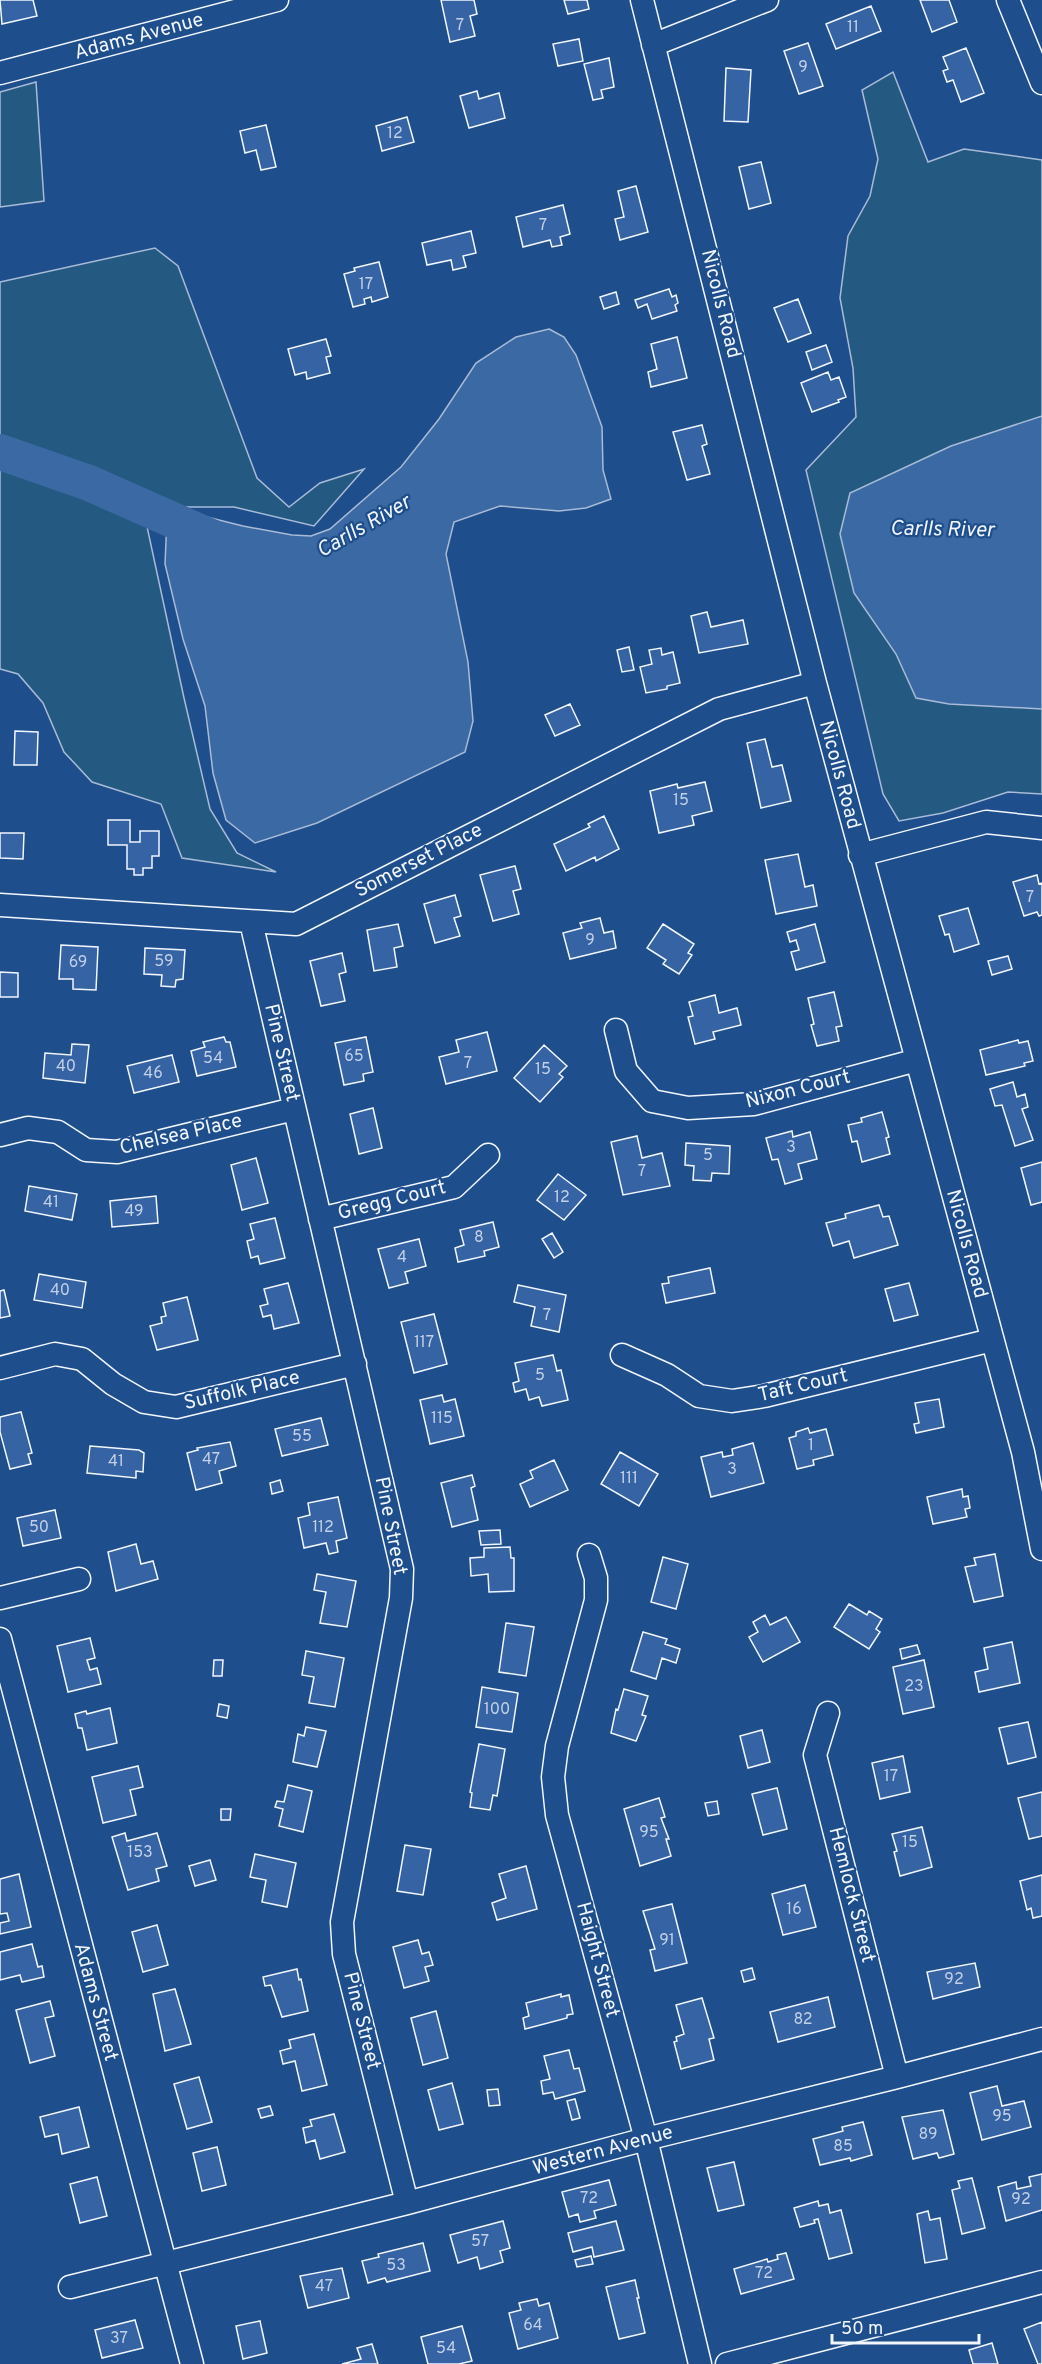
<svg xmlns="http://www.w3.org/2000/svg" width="1042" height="2364" font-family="Overpass,sans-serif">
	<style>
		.green { fill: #245a82; stroke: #a8bbd7; stroke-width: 1.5 }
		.water { fill: #3b69a3; stroke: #a8bbd7; stroke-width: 1.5 }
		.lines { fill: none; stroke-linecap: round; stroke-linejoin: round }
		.river { stroke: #3b69a3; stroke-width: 36 }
		.building { fill: #3563a3; stroke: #f2f6ff; stroke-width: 1.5 }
		.minor-casing { stroke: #f2f6ff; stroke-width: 25 }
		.minor { stroke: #1f4e8c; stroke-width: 22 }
		.labels { text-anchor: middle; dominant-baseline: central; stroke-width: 4.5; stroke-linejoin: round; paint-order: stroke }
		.number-label { font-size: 16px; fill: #c3d1e8 }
		.street-label { font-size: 20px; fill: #f2f6ff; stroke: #1f4e8c }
		.water-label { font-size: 21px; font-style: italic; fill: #f2f6ff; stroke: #1f4e8c }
	</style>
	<rect width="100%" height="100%" fill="#1f4e8c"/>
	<path class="green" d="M893 72 928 162 964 149 1042 160V794L1008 792 943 813 899 821 883 794 806 470 856 417 853 368 840 298 848 236 870 196 878 159 862 90Z
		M36 82 44 201 0 207V92Z
		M155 248 178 266 257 478 289 507 320 483 364 469 314 526 234 507H165L148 499 146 522 184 698 210 809 237 853 276 872 182 858 161 804 92 782 64 752 43 703 18 674 0 669V282Z"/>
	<path class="water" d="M549 329 564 337 576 355 602 427 603 470 611 499 586 508 559 511 500 506 454 522 446 554 468 662 473 721 465 752 317 823 255 843 226 820 213 773 205 706 183 639 165 564 167 518 191 513 243 526 292 535 311 536 330 529 401 467 439 419 476 363 516 337Z
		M1042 416V709L949 704 916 698 896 654 854 593 840 534 850 493 951 446Z"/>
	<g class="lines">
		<path class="river" d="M0 452 89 483 211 537"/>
	</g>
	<path class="building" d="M0 0H33L37 16 2 24Z
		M441 0H474L477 14 470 16 475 36 450 42Z
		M564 0H587L589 9 568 14Z
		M920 0H949L957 22 932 32Z
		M871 6 881 31 836 49 826 24Z
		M579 39 583 61 558 66 553 44Z
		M808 43 823 86 799 94 784 51Z
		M966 48 984 93 961 102 953 80 947 82 943 71 948 69 943 57Z
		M609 58 614 87 601 90 603 98 593 100 584 64Z
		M726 68 751 70 748 122 724 121Z
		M477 91 479 99 499 93 505 118 469 128 460 96Z
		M407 117 414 142 382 151 376 126Z
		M266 125 276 167 261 170 256 150 245 153 240 131Z
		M761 162 771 203 749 209 739 167Z
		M636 186 648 232 620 240 615 219 624 217 618 191Z
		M563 205 570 234 560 237 562 245 552 247 550 240 523 247 516 217Z
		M471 231 476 253 463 256 466 267 453 270 451 260 427 265 422 243Z
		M379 262 388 297 372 302 371 297 364 299 365 304 353 307 344 274 355 271 354 268Z
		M669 289 672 297 676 295 678 303 675 305 677 311 652 319 647 304 638 308 635 300Z
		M616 292 619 304 604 309 600 297Z
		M798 299 811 333 788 342 774 308Z
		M677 337 687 378 651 387 648 372 657 369 651 344Z
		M326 339 331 356 326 357 330 373 307 379 306 372 295 375 288 349Z
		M826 345 832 362 812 370 806 352Z
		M828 372 831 380 839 377 846 397 838 400 839 402 812 412 801 383Z
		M702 425 707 444 702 446 710 474 687 480 673 432Z
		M707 612 711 627 743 620 748 644 699 653 691 616Z
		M629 647 634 670 622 672 617 650Z
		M661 648 662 655 673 652 680 683 667 686V689L646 693 640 667 652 664 649 650Z
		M570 704 580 725 555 736 545 715Z
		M15 731 38 732 37 765H14Z
		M765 739 772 767 782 765 791 801 761 808 747 743Z
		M705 782 712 811 692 816 694 825 659 833 650 791 677 784 678 788Z
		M604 816 619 849 596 861 595 857 566 871 554 844 590 827 588 824Z
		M108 820H130V842H140V831H159V856H152V868H143V875H134V869H127V845H108Z
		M0 833H24L23 859 0 858Z
		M798 854 805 887 813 885 817 906 776 914 765 860Z
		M515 866 521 889 513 891 519 914 493 921 480 875Z
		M1037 875 1039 884 1042 883V915L1039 916 1037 912 1024 916 1013 882Z
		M455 895 461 916 454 918 460 936 435 943 424 904Z
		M968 908 979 944 954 952 949 934 945 935 939 916Z
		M600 918 604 933 613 931 616 948 570 959 563 933 582 928 580 923Z
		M398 924 403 946 394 948 397 967 374 971 367 930Z
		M663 924 694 944 688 953 692 955 679 974 663 964 666 960 647 948Z
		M815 924 825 962 796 970 791 952 799 950 796 940 790 942 787 932Z
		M61 945 98 947 96 990 73 989V979H59Z
		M145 948 185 950 183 979 176 980 175 987 161 986 162 975 144 974Z
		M342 953 346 972 339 974 345 1001 321 1006 310 961Z
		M1008 956 1012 969 992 975 988 961Z
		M0 972 18 973V997H0Z
		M834 992 842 1026 836 1027 839 1041 817 1046 811 1025 814 1024 808 998Z
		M715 995 719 1013 737 1008 741 1025 713 1032 715 1039 695 1044 688 1017 693 1016 689 1002Z
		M487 1032 497 1071 446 1084 439 1057 459 1052 456 1040Z
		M224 1037 226 1042H230L236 1067 197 1076 191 1051 205 1047 203 1042Z
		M366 1037 373 1072 363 1074 364 1081 344 1085 335 1043Z
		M1018 1040 1019 1043 1028 1041 1033 1061 1024 1063 1025 1066 986 1075 980 1050Z
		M72 1044 89 1045 85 1083 43 1078 45 1053 71 1055Z
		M544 1045 567 1066 559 1074 563 1077 540 1102 514 1078Z
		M172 1055 179 1082 134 1093 127 1066Z
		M1013 1082 1017 1097 1025 1094 1028 1107 1022 1109 1033 1140 1015 1146 1002 1105 995 1106 990 1089Z
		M373 1108 382 1148 359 1154 350 1114Z
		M882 1112 889 1137 886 1138 890 1154 862 1162 857 1141 852 1142 848 1125 862 1122 861 1118Z
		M792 1131 793 1137 810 1132 817 1159 798 1164 802 1179 785 1184 778 1159 772 1160 766 1138Z
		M637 1136 642 1158 662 1153 670 1186 623 1195 611 1142Z
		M686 1143 730 1146 729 1174 712 1173 711 1181 693 1180 694 1166 685 1165Z
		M256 1158 268 1203 242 1210 231 1165Z
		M1042 1162V1202L1031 1205 1021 1168Z
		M558 1174 586 1195 564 1220 537 1200Z
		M29 1186 77 1194 72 1220 25 1211Z
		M156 1196 158 1223 112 1227 110 1201Z
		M879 1205 883 1217 889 1216 898 1245 854 1258 849 1241 833 1246 826 1223 846 1218 845 1214Z
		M275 1218 285 1258 260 1264 258 1256 251 1258 247 1241 254 1239 250 1224Z
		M493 1222 499 1247 484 1251 485 1256 458 1262 455 1248 464 1245 460 1230Z
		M552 1233 563 1252 554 1258 542 1239Z
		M419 1239 426 1266 405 1272 408 1283 389 1288 378 1249Z
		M710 1268 715 1293 666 1303 662 1284 669 1283 668 1277Z
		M39 1274 86 1282 82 1308 34 1300Z
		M288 1283 299 1323 274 1329 271 1315 263 1317 260 1306 268 1304 264 1289Z
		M909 1283 918 1315 894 1321 885 1289Z
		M518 1285 566 1295 559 1332 531 1326 535 1307 514 1302Z
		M4 1290 10 1316 0 1318V1291Z
		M187 1297 198 1340 157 1350 150 1326 162 1323 161 1317 166 1316 163 1303Z
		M434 1314 447 1364 414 1373 401 1322Z
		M553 1355 557 1371 561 1370 568 1400 542 1406 539 1397 529 1400 526 1389 515 1392 513 1383 519 1381 515 1363Z
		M442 1395 444 1402 455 1399 464 1436 430 1444 420 1400Z
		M939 1399 944 1427 916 1433 914 1424 919 1423 915 1403Z
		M21 1412 32 1453 28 1454 31 1464 10 1469 0 1432V1417Z
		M321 1418 328 1445 282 1456 275 1429Z
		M808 1428 810 1433 826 1429 833 1455 813 1460 814 1465 797 1469 789 1438 796 1436V1432Z
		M230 1442 236 1466 219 1471 222 1483 196 1490 187 1453 198 1450 197 1448Z
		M753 1443 764 1483 711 1497 701 1457 722 1452 723 1457 733 1455 732 1449Z
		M90 1446 139 1450 144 1453 143 1472 136 1471V1478L87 1473Z
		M620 1452 658 1474 639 1506 601 1484Z
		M554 1460 568 1490 530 1507 520 1484 533 1478 530 1471Z
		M472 1475 475 1486 471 1488 478 1520 452 1527 441 1483Z
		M280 1480 283 1491 272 1494 270 1483Z
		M962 1489 963 1497 968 1496 970 1508 965 1509 967 1517 933 1524 927 1497Z
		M338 1497 347 1538 336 1541 338 1552 329 1554 326 1543 304 1548 298 1518 310 1515 308 1503Z
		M55 1510 61 1538 23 1546 17 1518Z
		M500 1530 501 1544 481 1545 479 1531Z
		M136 1544 141 1564 153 1561 158 1579 116 1591 108 1552Z
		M510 1547 511 1558H514V1591L489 1592 488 1574 471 1576 470 1558 484 1557V1548Z
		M995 1554 1003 1596 974 1602 965 1567 976 1565 974 1558Z
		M663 1557 688 1564 676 1609 651 1602Z
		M317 1574 356 1581 347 1627 320 1623 326 1592 314 1590Z
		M849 1604 867 1615 869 1611 882 1619 876 1629 880 1632 869 1649 834 1627Z
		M765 1615 770 1625 786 1617 800 1642 763 1662 749 1637 758 1632 753 1622Z
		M506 1623 534 1627 526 1676 499 1672Z
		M643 1632 667 1639 665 1644 680 1649 676 1663 662 1658 656 1679 631 1671Z
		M90 1638 95 1658 87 1660 90 1670 97 1668 101 1684 68 1692 57 1646Z
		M1012 1642 1020 1683 979 1692 975 1672 988 1669 984 1648Z
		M917 1645 920 1654 902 1659 900 1649Z
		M306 1651 344 1658 335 1707 309 1703 314 1677 302 1675Z
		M214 1660H223L222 1676H213Z
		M924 1660 934 1707 903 1714 893 1667Z
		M482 1687 518 1693 512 1732 476 1727Z
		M624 1689 648 1696 642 1715 646 1716 636 1741 611 1733 616 1709 618 1710Z
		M219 1704 229 1706 227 1718 217 1716Z
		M110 1708 117 1743 87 1750 82 1728H78L75 1714 86 1711 87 1714Z
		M1028 1722 1036 1757 1008 1764 999 1728Z
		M306 1727 326 1731 317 1767 293 1762 298 1734 304 1736Z
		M762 1730 770 1762 748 1768 740 1736Z
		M479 1744 505 1749 497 1796 493 1795 490 1810 470 1807 472 1793 470 1792Z
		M903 1756 910 1792 880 1799 872 1763Z
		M138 1766 143 1787 130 1790 136 1815 103 1823 92 1777Z
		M288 1785 312 1791 303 1832 279 1826 283 1809 275 1807 277 1801 284 1802Z
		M777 1788 787 1829 763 1835 752 1794Z
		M1042 1792V1836L1029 1839 1018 1798Z
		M659 1798 665 1817 661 1818 669 1839H666L671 1856 640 1866 624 1809Z
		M717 1801 719 1814 708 1816 705 1803Z
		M221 1809H231L230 1820H221Z
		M922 1827 932 1867 900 1876 894 1852 897 1851 892 1834Z
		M125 1833 127 1841 157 1833 167 1866 156 1869 159 1881 128 1890 112 1837Z
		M405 1845 431 1849 423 1895 397 1891Z
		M255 1854 296 1863 287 1907 262 1902 266 1880 250 1877Z
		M210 1860 216 1880 195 1886 189 1866Z
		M526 1866 537 1909 497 1920 492 1903 506 1898 499 1874Z
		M19 1874 31 1927 0 1934V1923L9 1921 7 1913 0 1914V1879Z
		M1042 1875V1916L1033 1918 1031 1908 1027 1910 1020 1881Z
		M805 1885 816 1927 783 1935 772 1894Z
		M672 1904 687 1963 655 1971 650 1950 655 1949 643 1911Z
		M157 1925 168 1965 143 1972 132 1932Z
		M418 1940 422 1954 429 1952 433 1965 425 1967 429 1981 404 1988 393 1947Z
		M32 1944 38 1967 42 1966 44 1977 22 1982 20 1975 0 1980V1952Z
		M975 1963 980 1987 933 1999 927 1972Z
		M752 1968 755 1979 744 1982 741 1971Z
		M297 1969 299 1980 301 1979 308 2011 282 2017 271 1985 265 1986 263 1977Z
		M175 1989 191 2044 165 2051 153 1994Z
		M561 1994V1997L569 1995 573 2014 567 2015V2018L525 2029 523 2018 529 2016 526 2003Z
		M828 1997 835 2027 778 2042 770 2012Z
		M702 1998 714 2038 709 2039 714 2060 681 2069 674 2042 677 2041 676 2037 684 2034 676 2005Z
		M50 2001 54 2016 45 2018 55 2056 30 2063 16 2010Z
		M436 2011 448 2058 423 2065 411 2018Z
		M314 2034 327 2085 302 2091 295 2061 283 2064 280 2051 291 2048 289 2040Z
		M569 2050 574 2069 579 2068 585 2091 555 2099 553 2092 543 2094 541 2081 550 2079 544 2056Z
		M199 2077 212 2122 187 2129 174 2084Z
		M452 2083 463 2124 439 2130 428 2090Z
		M997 2086 1002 2106 1024 2101 1031 2127 982 2140 970 2093Z
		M498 2089 500 2105 489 2106 487 2090Z
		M575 2099 580 2118 572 2120 567 2101Z
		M270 2106 273 2115 261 2118 258 2109Z
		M79 2107 89 2147 62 2154 58 2134 45 2137 40 2117Z
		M943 2110 954 2154 939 2158 937 2153 913 2159 902 2117Z
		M334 2114 345 2152 320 2159 315 2140 306 2143 303 2128 312 2126 310 2120Z
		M863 2122 872 2155 851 2161 850 2158 820 2165 813 2139 843 2131 842 2127Z
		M217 2147 226 2185 202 2191 193 2153Z
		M734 2162 744 2205 718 2211 707 2168Z
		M1042 2174V2210L1006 2221 998 2187 1016 2182 1017 2189 1031 2186 1029 2177Z
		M97 2177 107 2216 80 2223 70 2184Z
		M972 2178 985 2228 962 2234 952 2190 960 2188 958 2181Z
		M609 2180 616 2205 594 2211 596 2218 580 2222 578 2214 569 2217 562 2192Z
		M818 2201 819 2206 828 2204 830 2213 841 2210 852 2253 829 2259 818 2219 814 2220 815 2223 800 2227 794 2208Z
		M928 2211 930 2220 940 2218 947 2259 925 2263 917 2214Z
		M503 2221 510 2248 500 2251 503 2262 480 2269 477 2257 458 2263 450 2235Z
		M616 2221 624 2250 594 2257 592 2247 573 2252 568 2233Z
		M423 2243 430 2271 387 2282 385 2278 368 2283 362 2261 379 2257 378 2254Z
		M786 2253 794 2279 741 2294 734 2269 767 2259 768 2262 778 2259 777 2255Z
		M591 2256 593 2264 577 2267 575 2260Z
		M342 2268 349 2298 308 2308 300 2276Z
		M635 2280 639 2298H637L645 2333 619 2339 606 2287Z
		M537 2299 539 2306 549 2303 558 2338 518 2349 509 2313 521 2310 519 2303Z
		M135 2320 143 2348 102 2358 95 2330Z
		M260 2321 267 2353 243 2359 236 2326Z
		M1042 2322V2364H1038L1024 2329Z
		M462 2326 472 2361 459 2364H428L421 2337Z
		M992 2343 998 2364H973L969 2350Z
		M372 2344 378 2364H342L361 2359 357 2348Z"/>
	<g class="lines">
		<defs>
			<path id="minor" d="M642 0 815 683 1023 1452 1042 1549
				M1008 0 1042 83
				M653 45 767 0
				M0 73 277 0
				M860 855 986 822 1042 828
				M0 905 296 924 719 709 815 683
				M251 922 402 1569 401 1598 342 1922 344 1954 407 2203
				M616 1030 626 1071 652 1101 688 1108 754 1104 917 1060
				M0 1135 28 1128 58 1132 86 1150 117 1152 294 1109
				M320 1219 454 1187 488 1155
				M622 1355 667 1375 699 1396 732 1401 764 1396 992 1340
				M0 1368 55 1354 82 1359 113 1384 144 1402 176 1407 355 1364
				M589 1555 596 1578V1600L557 1746 553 1777 557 1815 646 2139 700 2364
				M0 1598 79 1579
				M0 1639 192 2364
				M828 1713 815 1755 897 2077
				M70 2287 407 2203 646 2139 897 2077 1042 2039
				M727 2364 1042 2282"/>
		</defs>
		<use href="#minor" class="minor-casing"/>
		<use href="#minor" class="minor"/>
	</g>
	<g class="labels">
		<g class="number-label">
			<text x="460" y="26">7</text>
			<text x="853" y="28">11</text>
			<text x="803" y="68">9</text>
			<text x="395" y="134">12</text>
			<text x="543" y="226">7</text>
			<text x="366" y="285">17</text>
			<text x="681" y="801">15</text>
			<text x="1030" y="898">7</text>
			<text x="590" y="941">9</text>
			<text x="164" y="962">59</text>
			<text x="78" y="963">69</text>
			<text x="354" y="1057">65</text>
			<text x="213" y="1059">54</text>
			<text x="468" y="1064">7</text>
			<text x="66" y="1067">40</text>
			<text x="543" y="1070">15</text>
			<text x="153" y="1074">46</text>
			<text x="791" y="1148">3</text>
			<text x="708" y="1156">5</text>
			<text x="642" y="1172">7</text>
			<text x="562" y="1198">12</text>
			<text x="51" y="1203">41</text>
			<text x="134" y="1212">49</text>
			<text x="479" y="1238">8</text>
			<text x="402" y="1258">4</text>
			<text x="60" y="1291">40</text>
			<text x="547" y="1316">7</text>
			<text x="424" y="1343">117</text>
			<text x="540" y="1376">5</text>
			<text x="442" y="1419">115</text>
			<text x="302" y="1437">55</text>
			<text x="811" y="1446">1</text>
			<text x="211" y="1460">47</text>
			<text x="116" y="1462">41</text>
			<text x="732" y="1470">3</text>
			<text x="629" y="1479">111</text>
			<text x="39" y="1528">50</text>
			<text x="323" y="1528">112</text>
			<text x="914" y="1687">23</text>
			<text x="497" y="1710">100</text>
			<text x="891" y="1777">17</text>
			<text x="649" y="1833">95</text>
			<text x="910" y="1843">15</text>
			<text x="140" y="1853">153</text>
			<text x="794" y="1910">16</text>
			<text x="667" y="1941">91</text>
			<text x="954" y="1980">92</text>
			<text x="803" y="2020">82</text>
			<text x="1002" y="2117">95</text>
			<text x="928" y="2135">89</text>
			<text x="843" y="2147">85</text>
			<text x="589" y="2199">72</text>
			<text x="1021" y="2200">92</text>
			<text x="480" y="2242">57</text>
			<text x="396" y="2266">53</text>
			<text x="764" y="2274">72</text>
			<text x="324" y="2287">47</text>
			<text x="533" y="2326">64</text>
			<text x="119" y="2339">37</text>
			<text x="446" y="2349">54</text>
		</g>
		<g class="street-label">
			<text transform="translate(139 37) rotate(-15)">Adams Avenue</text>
			<text transform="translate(720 304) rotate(76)">Nicolls Road</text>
			<text transform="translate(839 775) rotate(75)">Nicolls Road</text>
			<text transform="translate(419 861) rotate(-27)">Somerset Place</text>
			<text transform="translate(281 1053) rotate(77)">Pine Street</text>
			<text transform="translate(798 1090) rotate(-14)">Nixon Court</text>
			<text transform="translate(181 1135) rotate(-13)">Chelsea Place</text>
			<text transform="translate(392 1201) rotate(-14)">Gregg Court</text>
			<text transform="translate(966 1244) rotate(75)">Nicolls Road</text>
			<text transform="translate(803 1386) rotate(-13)">Taft Court</text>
			<text transform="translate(242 1391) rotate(-13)">Suffolk Place</text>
			<text transform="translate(390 1526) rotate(79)">Pine Street</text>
			<text transform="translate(851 1895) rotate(76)">Hemlock Street</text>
			<text transform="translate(597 1960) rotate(75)">Haight Street</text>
			<text transform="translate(95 2002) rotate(75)">Adams Street</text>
			<text transform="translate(361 2021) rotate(76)">Pine Street</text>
			<text transform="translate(603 2151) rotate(-15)">Western Avenue</text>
		</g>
		<g class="water-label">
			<text transform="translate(364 527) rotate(-30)">Carlls River</text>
			<text transform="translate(942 530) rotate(1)">Carlls River</text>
		</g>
	</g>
	<path d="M832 2334v9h147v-9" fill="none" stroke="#f2f6ff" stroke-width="3"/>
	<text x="841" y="2334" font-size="18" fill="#f2f6ff" stroke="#1f4e8c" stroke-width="4.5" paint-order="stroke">50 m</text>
</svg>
